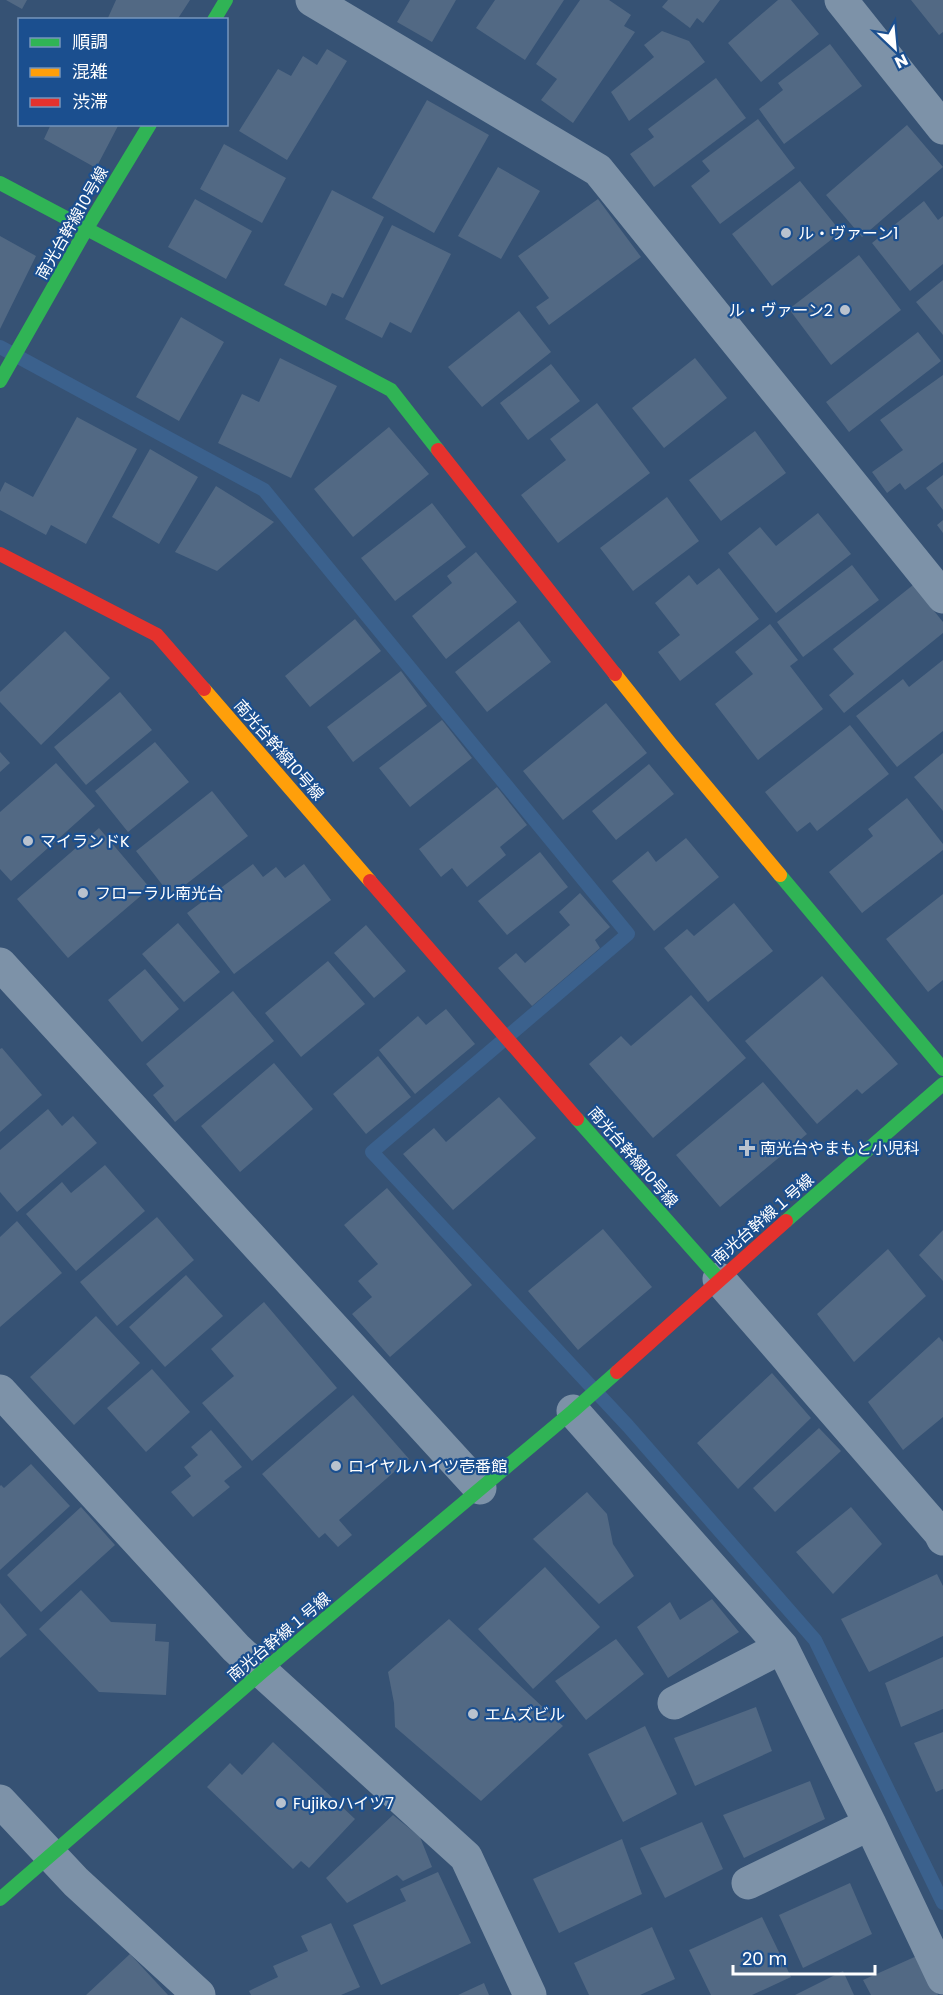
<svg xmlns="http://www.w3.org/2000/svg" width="943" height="1995" font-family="Poppins,'Noto Sans JP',sans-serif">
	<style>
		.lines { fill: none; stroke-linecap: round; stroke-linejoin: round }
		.stream { stroke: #3b618d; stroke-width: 14 }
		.building { fill: #526984 }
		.street { stroke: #7d92a8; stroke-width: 33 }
		.fast { stroke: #30b455; stroke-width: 14 }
		.slow { stroke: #ff9f0a; stroke-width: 14 }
		.jam { stroke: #e5322d; stroke-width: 14 }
		.poi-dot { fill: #b9c2ce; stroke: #1b4f8f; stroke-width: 2 }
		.labels { text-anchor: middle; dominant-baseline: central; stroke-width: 4.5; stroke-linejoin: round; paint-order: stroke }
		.street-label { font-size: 16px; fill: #fff; stroke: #1b4f8f }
		.poi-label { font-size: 16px; fill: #fff; stroke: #1b4f8f; text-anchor: start }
	</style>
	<rect width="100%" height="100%" fill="#365274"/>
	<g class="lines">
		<path class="stream" d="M0 347 264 490 628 934 372 1152 628 1426 815 1640 943 1903"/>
	</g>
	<path class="building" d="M6 0H27L22 9Z
		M116 0H190L177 20H107Z
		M410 0H456L432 42 397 22Z
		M495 0H564L525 60 476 28Z
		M580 0H609L631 15 624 26 635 32 573 123 541 100 557 79 536 64Z
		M668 0H720L703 23 697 18 690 28 662 7Z
		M778 0H791L819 34 761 82 728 43Z
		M911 0H943V32L939 35Z
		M662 31 689 41 705 62 629 121 611 92 654 57 644 45Z
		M830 44 862 86 784 144 759 109 783 90 778 83Z
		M327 49 347 61 287 160 239 131 278 69 291 76 303 56 317 65Z
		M716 78 746 118 654 187 630 154 654 137 648 129Z
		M427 100 489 135 434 233 372 198Z
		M758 119 795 168 720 224 691 186 710 171 702 161Z
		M51 124H119L96 168 44 139Z
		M907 125 943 167 862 237 826 195Z
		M224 144 286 178 262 223 200 189Z
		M498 167 540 191 501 259 458 236Z
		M800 181 841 232 772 286 732 234Z
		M332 190 384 217 343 298 332 293 326 306 284 285Z
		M195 199 252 231 226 279 168 247Z
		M598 199 641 257 549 325 536 307 549 298 518 256Z
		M924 201 938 220 943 216V264L910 291 872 243Z
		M392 225 451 254 411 333 390 322 382 338 345 319Z
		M0 236 36 256 0 329Z
		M859 255 901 310 831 365 789 309Z
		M943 280V335L916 302Z
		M519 311 551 352 482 407 448 367Z
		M181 317 224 342 179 421 136 397Z
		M918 332 941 361 849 432 826 402Z
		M280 358 337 386 291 478 218 443 242 394 259 402Z
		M695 358 727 398 664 448 632 408Z
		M551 364 580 401 528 440 500 403Z
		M943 375V462L905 490 900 483 887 493 872 472 903 450 880 420Z
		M597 403 650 473 558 543 521 495 566 460 550 439Z
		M77 417 137 449 86 544 51 525 46 535 0 510V492L5 482 33 497Z
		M389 427 429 474 353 537 314 489Z
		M755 431 786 473 721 521 689 480Z
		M150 449 198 477 159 544 112 517Z
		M943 475V510L926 488Z
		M216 486 274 522 217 571 175 552Z
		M667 497 699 541 633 591 600 548Z
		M432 503 466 547 395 601 361 558Z
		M818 513 851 554 776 613 728 553 760 527 776 546Z
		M943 520V533L937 525Z
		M476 552 517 602 446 659 412 616 452 583 447 576Z
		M852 565 879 600 803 657 777 622Z
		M719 568 759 619 680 681 658 652 680 635 655 603 689 575 697 585Z
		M913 585 943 622V633L844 713 829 695 854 674 833 649Z
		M355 619 381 651 310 707 285 676Z
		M519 621 551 662 487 712 455 672Z
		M770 624 798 660 790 666 823 709 758 760 715 704 753 674 735 652Z
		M65 631 110 678 41 745 0 702V692Z
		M943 660V731L897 767 856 716 903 679 909 687Z
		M401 671 427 706 353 762 327 727Z
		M120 692 152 730 86 785 54 747Z
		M606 703 647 753 563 820 523 771Z
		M442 720 472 758 410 807 379 768Z
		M850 725 889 774 817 831 810 822 797 832 765 792Z
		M155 742 189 782 128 832 95 791Z
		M0 752 10 763 0 772Z
		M943 753V811L914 777Z
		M56 763 95 806 11 881 0 869V812Z
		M649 764 674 794 616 840 592 811Z
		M497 787 527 825 500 847 506 855 467 887 452 868 441 877 419 849Z
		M212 791 248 836 171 896 136 851Z
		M907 798 943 844V850L862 913 829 872 873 836 868 829Z
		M99 828 150 888 68 958 17 899Z
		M686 838 719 877 654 931 612 881 648 851 656 862Z
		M540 852 568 887 507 935 478 901Z
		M253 864 263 877 276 867 285 878 304 864 331 900 234 974 187 913Z
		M580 893 610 927 595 940 600 948 532 1006 498 968 516 953 525 963 570 925 559 912Z
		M943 894V980L928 992 886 939Z
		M734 903 773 951 708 1002 664 948 687 929 694 936Z
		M178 923 220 972 184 1002 142 954Z
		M366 925 406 971 374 998 334 953Z
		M328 961 365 1004 301 1057 265 1013Z
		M145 969 179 1009 142 1042 108 1000Z
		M822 976 898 1064 862 1094 857 1089 817 1124 745 1041Z
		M233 991 274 1041 175 1122 153 1095 164 1086 146 1064Z
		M691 995 746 1058 653 1138 589 1064 621 1036 631 1046Z
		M446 1009 475 1044 415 1094 379 1050 418 1016 426 1025Z
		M2 1048 42 1095 0 1132V1049Z
		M378 1056 411 1097 366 1134 333 1094Z
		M274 1063 313 1109 240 1172 201 1126Z
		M763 1082 807 1134 720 1207 676 1155Z
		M499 1097 536 1138 453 1210 403 1154 434 1128 446 1142Z
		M48 1109 62 1126 73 1116 97 1143 17 1212 0 1192V1150Z
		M105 1165 145 1211 76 1271 26 1214 62 1182 71 1193Z
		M387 1188 472 1285 390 1357 352 1314 372 1297 358 1281 378 1264 344 1225Z
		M157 1217 194 1260 117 1326 80 1282Z
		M17 1221 62 1273 0 1327V1237Z
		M603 1229 652 1287 578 1350 528 1291Z
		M943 1230V1281L919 1255Z
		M888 1249 926 1296 854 1362 817 1314Z
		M186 1275 223 1316 165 1367 129 1327Z
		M264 1302 337 1388 252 1461 202 1403 234 1376 211 1349Z
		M96 1316 140 1363 74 1425 30 1377Z
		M939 1337 943 1342V1417L903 1450 868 1402Z
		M152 1369 190 1412 146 1452 107 1408Z
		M772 1373 811 1418 738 1489 697 1443Z
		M353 1395 409 1459 339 1520 352 1535 338 1547 325 1533 319 1538 262 1474Z
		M819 1428 841 1451 775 1512 753 1488Z
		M211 1430 242 1467 224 1481 230 1487 193 1517 171 1492 191 1476 184 1467 198 1455 191 1447Z
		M31 1464 70 1506 0 1570V1486L1 1485 4 1488Z
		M587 1492 607 1514 613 1544 634 1576 599 1604 533 1539Z
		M81 1507 115 1545 41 1612 7 1575Z
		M851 1507 882 1544 833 1594 796 1552Z
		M545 1567 600 1627 533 1689 478 1629Z
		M937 1574 943 1586V1636L869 1672 841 1619Z
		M81 1590 111 1622 156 1624 155 1641 169 1642 166 1695 99 1692 39 1629Z
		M712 1599 739 1632 668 1678 637 1627 670 1602 680 1620Z
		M0 1603 27 1635 0 1658Z
		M449 1619 563 1726 481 1801 395 1727 394 1703 388 1672Z
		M616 1639 644 1674 586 1720 555 1681Z
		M943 1657V1709L901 1727 885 1683Z
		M756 1707 772 1751 695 1786 674 1738Z
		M645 1726 677 1794 623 1822 588 1754Z
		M943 1732V1789L936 1792 914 1743Z
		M273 1742 355 1819 309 1868 301 1861 293 1869 207 1787 230 1763 242 1775Z
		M810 1781 825 1819 744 1858 723 1815Z
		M393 1815 420 1837 432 1867 403 1881 397 1875 347 1903 326 1878Z
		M702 1822 723 1869 665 1898 640 1848Z
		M622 1839 642 1894 559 1933 533 1879Z
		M438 1872 471 1943 381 1985 353 1925 406 1901 400 1889Z
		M850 1883 872 1934 803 1968 779 1915Z
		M762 1917 791 1977 752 1995H711L689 1950Z
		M331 1923 360 1987 341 1995H251L249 1991 278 1977 273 1966 308 1951 301 1936Z
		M652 1927 675 1979 640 1995H589L574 1963Z
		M130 1954 168 1995H86Z
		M919 1955 938 1995H871L863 1980Z
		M843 1971 854 1995H795Z
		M484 1983 489 1995H458Z"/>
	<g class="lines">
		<path class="street" d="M312 0 598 170 943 597
			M841 0 943 128
			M0 964 480 1488
			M719 1279 940 1533 943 1539
			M0 1391 236 1648 466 1857 530 1995
			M573 1411 782 1647 870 1824 943 1978
			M674 1703 782 1647
			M0 1801 76 1882 199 1995
			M748 1883 870 1824"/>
		<path class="fast" d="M214 20 226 0
			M0 183 391 390 438 450
			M0 381 87 228 150 124
			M780 875 943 1069
			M577 1119 719 1279
			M786 1221 943 1084
			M0 1899 262 1672 573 1411 617 1372"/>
		<path class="slow" d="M615 674 670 743 780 875
			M204 689 370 881"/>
		<path class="jam" d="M438 450 615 674
			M0 554 157 635 204 689
			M370 881 577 1119
			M617 1372 786 1221"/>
	</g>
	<g class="poi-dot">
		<circle cx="786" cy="233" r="6"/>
		<circle cx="845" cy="310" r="6"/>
		<circle cx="28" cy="841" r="6"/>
		<circle cx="83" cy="893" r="6"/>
		<path d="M744 1139h6v6h6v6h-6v6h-6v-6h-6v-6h6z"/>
		<circle cx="336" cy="1466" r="6"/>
		<circle cx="473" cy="1714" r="6"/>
		<circle cx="281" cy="1803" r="6"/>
	</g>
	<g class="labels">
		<g class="street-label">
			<text transform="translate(72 223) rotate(-60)">南光台幹線10号線</text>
			<text transform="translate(279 750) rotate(49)">南光台幹線10号線</text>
			<text transform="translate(633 1157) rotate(49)">南光台幹線10号線</text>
			<text transform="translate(763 1219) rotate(-41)">南光台幹線１号線</text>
			<text transform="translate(279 1637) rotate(-40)">南光台幹線１号線</text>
		</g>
		<g class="poi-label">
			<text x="798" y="233">ル・ヴァーン1</text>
			<text x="833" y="310" text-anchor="end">ル・ヴァーン2</text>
			<text x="40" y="841">マイランドK</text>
			<text x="95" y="893">フローラル南光台</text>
			<text x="760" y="1148">南光台やまもと小児科</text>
			<text x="348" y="1466">ロイヤルハイツ壱番館</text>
			<text x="485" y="1714">エムズビル</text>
			<text x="293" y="1803">Fujikoハイツ7</text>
		</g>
	</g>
	<rect x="18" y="18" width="210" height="108" fill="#1b4f8f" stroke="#7695bc" stroke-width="1.5"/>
	<rect x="30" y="38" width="30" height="9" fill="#30b455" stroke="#7695bc" stroke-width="1.5"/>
	<text x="72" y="48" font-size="18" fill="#ffffff">順調</text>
	<rect x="30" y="68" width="30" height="9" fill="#ff9f0a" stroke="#7695bc" stroke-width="1.5"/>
	<text x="72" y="78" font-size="18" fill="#ffffff">混雑</text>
	<rect x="30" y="98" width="30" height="9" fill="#e5322d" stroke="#7695bc" stroke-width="1.5"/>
	<text x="72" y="108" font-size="18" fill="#ffffff">渋滞</text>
	<g transform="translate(895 48) rotate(154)" stroke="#1b4f8f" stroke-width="4.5" paint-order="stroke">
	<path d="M0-4.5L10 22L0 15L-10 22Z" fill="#ffffff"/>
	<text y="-9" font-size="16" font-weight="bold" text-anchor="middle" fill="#ffffff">N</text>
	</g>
	<path d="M733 1965v9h142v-9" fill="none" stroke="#ffffff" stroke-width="3"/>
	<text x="742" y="1965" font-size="18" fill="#ffffff" stroke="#1b4f8f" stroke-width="4.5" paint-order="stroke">20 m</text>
</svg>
